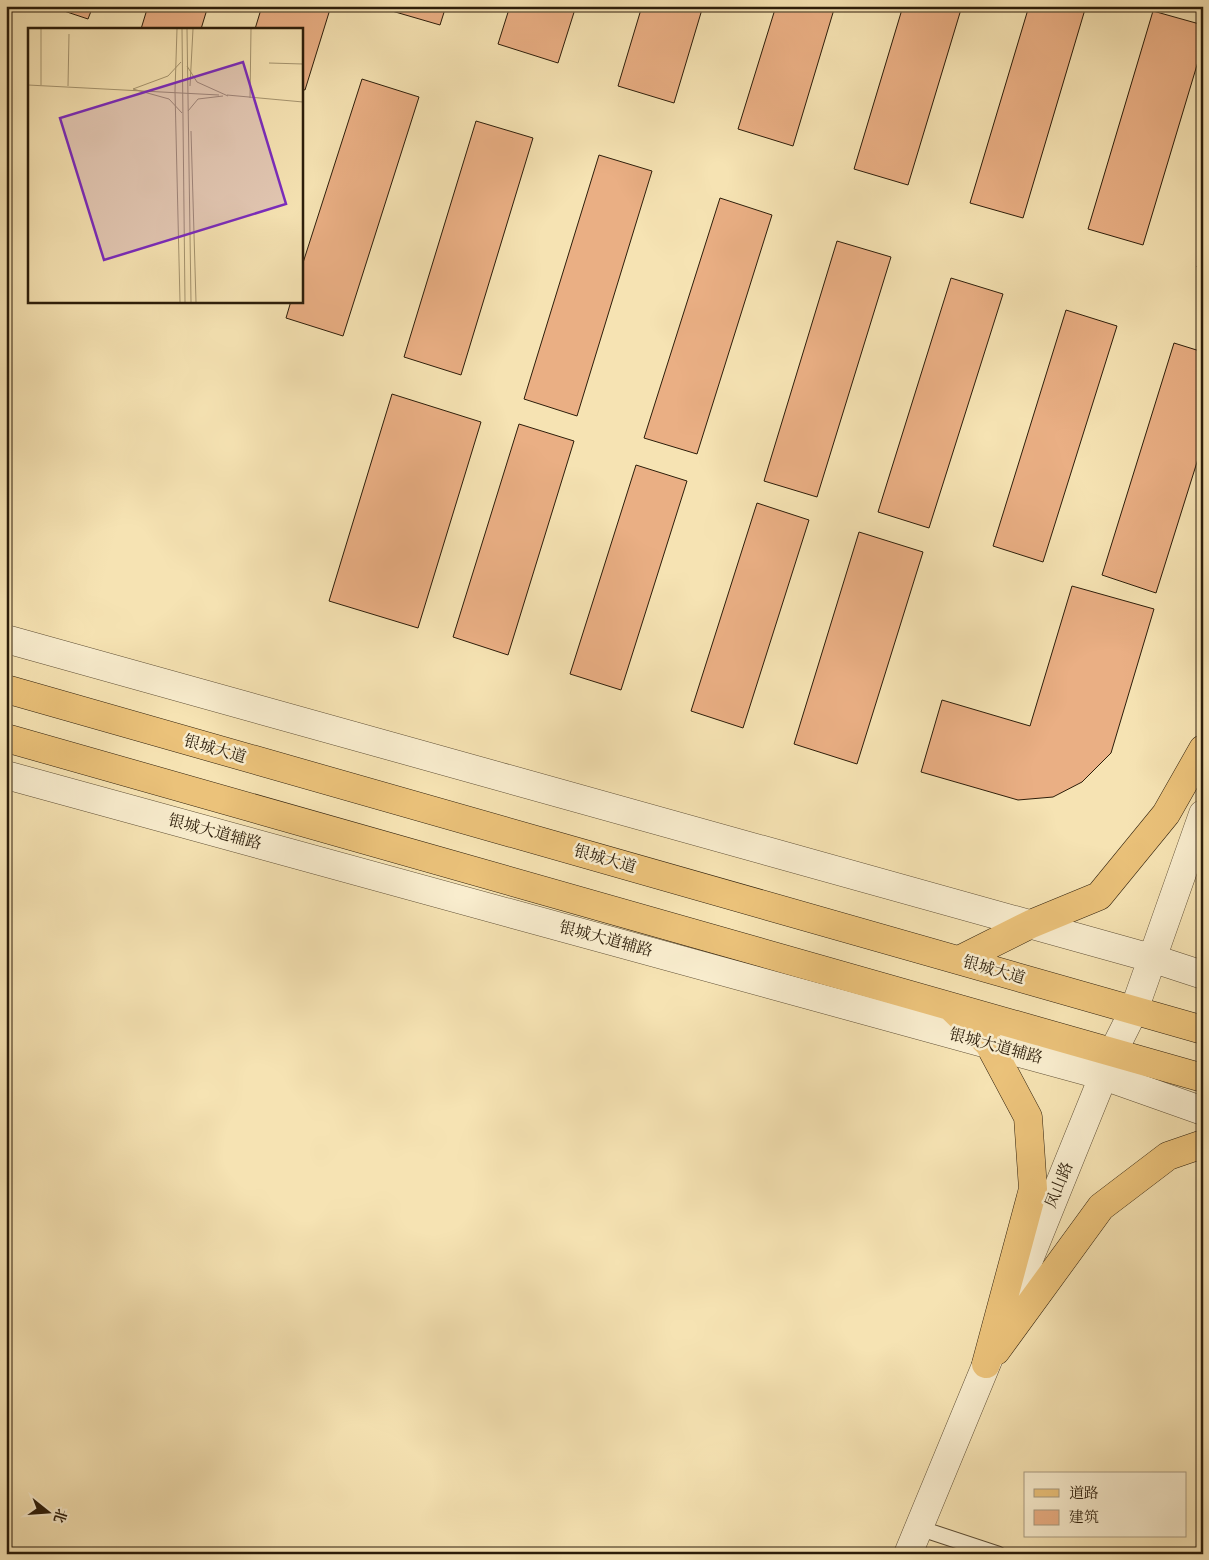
<svg xmlns="http://www.w3.org/2000/svg" width="1209" height="1560" font-family="Cardo,'Noto Serif SC',serif">
	<style>
		.building { fill: #eaaf84; stroke: #2c1d0a }
		.lines { fill: none; stroke-linecap: round; stroke-linejoin: round }
		.service-casing { stroke: #5e4e34; stroke-width: 17 }
		.tertiary-casing { stroke: #5e4e34; stroke-width: 29 }
		.primary-casing { stroke: #2c1d0a; stroke-width: 29 }
		.service { stroke: #f9edce; stroke-width: 15 }
		.tertiary { stroke: #f9edce; stroke-width: 28 }
		.primary { stroke: #ebc27a; stroke-width: 28 }
		.labels { text-anchor: middle; dominant-baseline: central; stroke-width: 5; stroke-linejoin: round; paint-order: stroke }
		.street-label { font-size: 16px; fill: #2c1d0a; stroke: #f9edce }
		.inset-road { fill: none; stroke: #a5946f; stroke-width: 1 }
		.view { fill: #7b2cbf; fill-opacity: 0.15; stroke: #7b2cbf; stroke-width: 2.5 }
		.inset-edge { fill: none; stroke: #2c1d0a; stroke-width: 2.5 }
	</style>
	<rect width="100%" height="100%" fill="#f6e3b3"/>
	<filter id="stains"><feTurbulence type="fractalNoise" baseFrequency=".004" numOctaves="4"/><feColorMatrix values="0 0 0 0 .2 0 0 0 0 .09 0 0 0 0 .02 0 0 0 .5 -.17"/></filter>
	<radialGradient id="worn" r=".72"><stop offset=".6" stop-color="#630" stop-opacity="0"/><stop offset="1" stop-color="#630" stop-opacity=".3"/></radialGradient>
	<path class="building" d="M49 6H93L88 19Z
		M148 6H208L201 29H141Z
		M262 6H331L305 90 301 89V29H255Z
		M386 6H446L440 25 385 9Z
		M510 6H576L558 63 498 44Z
		M642 6H703L674 103 618 86Z
		M776 6H835L793 146 738 129Z
		M903 6H962L908 185 854 169Z
		M1029 6H1086L1023 218 970 203Z
		M1153 11 1203 25V45L1143 245 1088 229Z
		M362 79 419 97 343 336 286 318 291 301H301V269Z
		M476 121 533 138 461 375 404 357Z
		M599 155 652 171 577 416 524 399Z
		M720 198 772 215 697 454 644 438Z
		M837 241 891 257 817 497 764 481Z
		M1203 249V269L1197 267Z
		M951 278 1003 294 929 528 878 512Z
		M1066 310 1117 326 1043 562 993 546Z
		M1174 343 1203 352V443L1156 593 1102 575Z
		M392 394 481 422 418 628 329 601Z
		M519 424 574 441 508 655 453 637Z
		M636 465 687 481 621 690 570 674Z
		M757 503 809 520 743 728 691 711Z
		M859 532 923 552 857 764 794 744Z
		M1072 586 1154 609 1111 753 1082 782 1053 797 1018 800 921 772 942 700 1030 726Z"/>
	<g class="lines">
		<defs>
			<path id="service" d="M919 1528 998 1554"/>
			<path id="tertiary" d="M6 639 1151 958 1203 975
				M6 775 1104 1076 1203 1111
				M1013 1299 1113 1052 1134 1010 1203 814
				M908 1554 996 1341"/>
			<path id="primary" d="M6 689 1203 1030
				M6 738 1203 1078
				M959 960 1031 924 1099 896 1166 814 1203 749
				M952 1008 989 1044 1028 1117 1033 1189 986 1364
				M996 1351 1101 1207 1168 1156 1203 1144"/>
		</defs>
		<use href="#service" class="service-casing"/>
		<use href="#tertiary" class="tertiary-casing"/>
		<use href="#primary" class="primary-casing"/>
		<use href="#service" class="service"/>
		<use href="#tertiary" class="tertiary"/>
		<use href="#primary" class="primary"/>
	</g>
	<g class="labels">
		<g class="street-label">
			<text transform="translate(215 749) rotate(16)">银城大道</text>
			<text transform="translate(215 832) rotate(15)">银城大道辅路</text>
			<text transform="translate(605 859) rotate(16)">银城大道</text>
			<text transform="translate(606 939) rotate(15)">银城大道辅路</text>
			<text transform="translate(994 970) rotate(16)">银城大道</text>
			<text transform="translate(996 1046) rotate(15)">银城大道辅路</text>
			<text transform="translate(1059 1185) rotate(-68)">凤山路</text>
		</g>
	</g>
	<g transform="translate(28 28)">
		<rect width="275" height="275" fill="#f6e3b3"/>
		<path class="inset-road" d="M149 1 147 63 152 274M154 1 157 274M159 1 163 274M153 34 140 48 105 61 141 71 154 85M241 35 275 36M159 38 169 54 200 68M0 57 191 67M13 57V1M40 58 41 6M162 58 165 1M199 67 275 74M222 70 223 1M160 83 170 71 195 68M163 103 168 274"/>
		<path class="view" d="M215 34 258 176 76 232 32 90Z"/>
		<rect width="275" height="275" class="inset-edge"/>
	</g>
	<rect width="1209" height="1560" fill="none" stroke="#f6e3b3" stroke-width="25"/>
	<rect x="8" y="8" width="1194" height="1545" fill="none" stroke="#2c1d0a" stroke-width="2.5"/>
	<rect x="12" y="12" width="1184" height="1535" fill="none" stroke="#2c1d0a"/>
	<rect x="1024" y="1472" width="162" height="65" fill="#f9edce" stroke="#a79a80"/>
	<rect x="1034" y="1489" width="25" height="8" fill="#ebc27a" stroke="#a79a80"/>
	<text x="1069" y="1498" font-size="15" fill="#2c1d0a">道路</text>
	<rect x="1034" y="1510" width="25" height="15" fill="#eaaf84" stroke="#a79a80"/>
	<text x="1069" y="1522" font-size="15" fill="#2c1d0a">建筑</text>
	<g transform="translate(48 1512) rotate(107)" stroke="#f9edce" stroke-width="4" paint-order="stroke">
	<path d="M0-4L9 19L0 12L-9 19Z" fill="#2c1d0a"/>
	<text y="-8" font-size="14" font-weight="bold" text-anchor="middle" fill="#2c1d0a">北</text>
	</g>
	<rect width="100%" height="100%" filter="url(#stains)"/>
	<rect width="100%" height="100%" fill="url(#worn)"/>
</svg>
